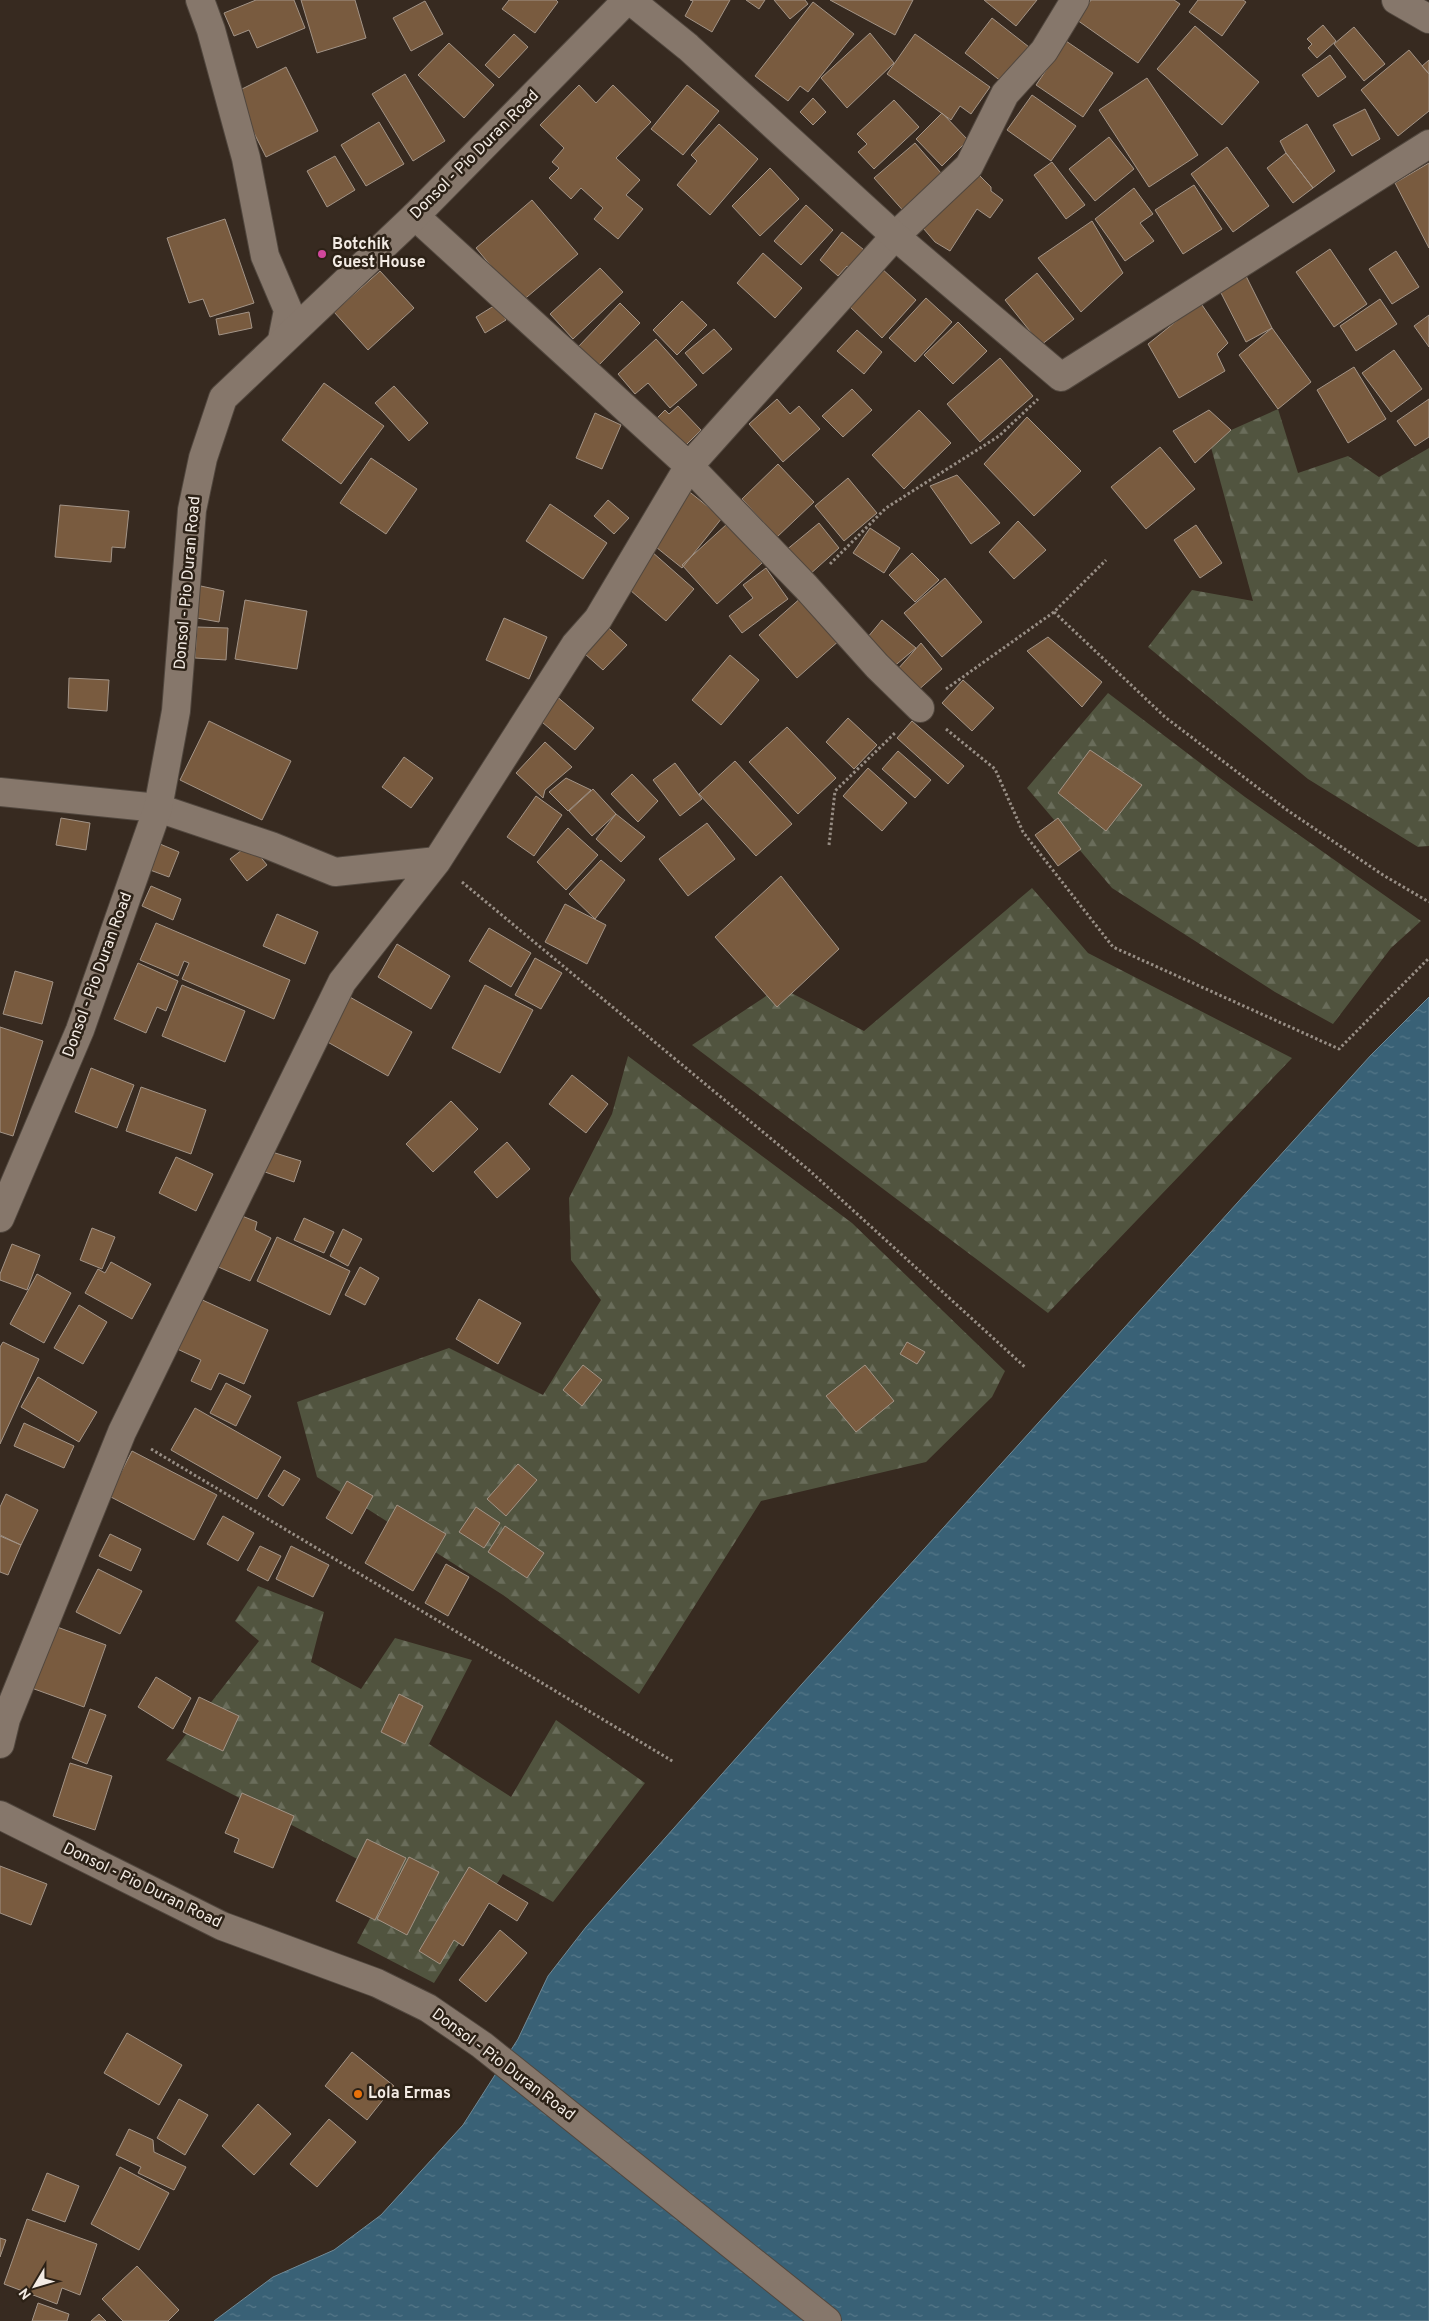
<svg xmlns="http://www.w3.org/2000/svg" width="1429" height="2321" font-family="Overpass,sans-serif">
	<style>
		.forest { fill: url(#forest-firs) }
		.water { fill: url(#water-ripples); stroke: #718a97 }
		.building { fill: #795b3f; stroke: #a39487 }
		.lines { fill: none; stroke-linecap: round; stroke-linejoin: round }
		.street-casing { stroke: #51473e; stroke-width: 30 }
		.secondary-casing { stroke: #51473e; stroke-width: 30 }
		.path { stroke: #988e85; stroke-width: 3; stroke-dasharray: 2.5 2.5; stroke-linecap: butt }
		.street { stroke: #86776b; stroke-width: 28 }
		.secondary { stroke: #86776b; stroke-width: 28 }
		.hotel-dot { fill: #d1479c; stroke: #2c2116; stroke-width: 2 }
		.food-dot { fill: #e8710a; stroke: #2c2116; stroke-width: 2 }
		.labels { text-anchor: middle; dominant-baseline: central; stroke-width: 5; stroke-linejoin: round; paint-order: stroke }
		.street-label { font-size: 16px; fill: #f3ebe4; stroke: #2c2116 }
		.poi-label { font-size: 16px; font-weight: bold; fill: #f3ebe4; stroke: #2c2116; text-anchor: start }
	</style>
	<defs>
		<pattern id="forest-firs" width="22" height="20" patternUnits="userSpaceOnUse" patternTransform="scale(1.25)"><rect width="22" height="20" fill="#51543f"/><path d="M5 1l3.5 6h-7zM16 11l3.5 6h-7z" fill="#6a6d5b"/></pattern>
		<pattern id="water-ripples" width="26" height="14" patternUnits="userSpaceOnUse" patternTransform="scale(1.25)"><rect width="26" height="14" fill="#396176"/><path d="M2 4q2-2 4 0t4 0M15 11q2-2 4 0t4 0" fill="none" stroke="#567889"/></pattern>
	</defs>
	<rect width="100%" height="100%" fill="#372a20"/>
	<path class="forest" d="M1278 409 1298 473 1348 456 1379 477 1429 448V846L1418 847 1308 779 1148 647 1192 590 1253 601 1209 440Z
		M1108 693 1245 797 1421 921 1391 948 1333 1024 1275 992 1112 888 1027 788Z
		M1032 888 1088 953 1292 1058 1048 1313 692 1045 780 987 864 1031Z
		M628 1056 852 1223 1005 1371 992 1397 926 1462 761 1501 639 1694 503 1595 317 1477 297 1402 449 1348 543 1395 601 1300 571 1260 569 1198 612 1114Z
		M258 1586 324 1612 311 1662 361 1689 395 1638 472 1660 429 1744 511 1797 556 1720 645 1783 553 1902 503 1874 434 1983 357 1943 392 1877 166 1760 259 1641 235 1621Z"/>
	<path class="water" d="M1429 997V2321H214L273 2277 334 2250 381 2215 463 2125 518 2039 548 1976 586 1927 802 1684 1371 1055Z"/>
	<path class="building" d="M256 0H294L305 28 257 48 249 30 234 36 224 13Z
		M301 0H355L366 38 317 53Z
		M509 0H556L558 2 535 33 502 9Z
		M690 0H730L712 32 685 16 693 1Z
		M746 0H765L759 9Z
		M774 0H805L808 4 790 19Z
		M830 0H913L895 35Z
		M984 0H1037L1016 26Z
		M1091 0H1174L1180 4 1138 63 1077 20Z
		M1198 0H1243L1246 2 1222 36 1189 12Z
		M425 1 443 34 411 51 393 18Z
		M813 2 854 34 808 92 800 86 788 101 755 76Z
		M992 18 1029 47 1002 82 965 53Z
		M1323 25 1336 41 1317 58 1308 48 1312 44 1307 39Z
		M1195 26 1259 82 1222 125 1157 69Z
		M1354 27 1385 64 1364 81 1334 44Z
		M870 33 894 63 847 108 821 78Z
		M514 34 528 47 499 78 485 65Z
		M915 34 990 87 971 114 960 106 951 120 887 74Z
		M1066 41 1113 73 1083 117 1036 85Z
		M449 43 494 85 464 118 418 75Z
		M1409 50 1429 74V111L1398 136 1361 90Z
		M1330 55 1346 77 1318 97 1302 75Z
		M1429 60V74L1422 66Z
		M286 67 318 131 266 157 234 93Z
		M405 74 445 141 413 161 372 94Z
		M1147 78 1198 155 1149 187 1099 110Z
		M579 85 596 103 613 85 651 122 616 158 640 180 626 195 643 209 618 239 594 219 603 208 581 188 571 199 549 178 559 168 552 162 564 148 540 125Z
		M687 85 719 111 683 155 651 129Z
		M1032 95 1076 126 1051 161 1007 130Z
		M813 98 826 112 813 125 800 112Z
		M894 100 919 127 874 169 858 152 867 144 857 134Z
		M1365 109 1380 139 1352 156 1333 125Z
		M942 113 968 140 942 166 916 139Z
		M379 122 404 164 366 186 341 145Z
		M719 124 758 159 710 215 677 185 697 161 691 155Z
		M1307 124 1335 171 1313 188 1286 153 1280 141Z
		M1109 137 1134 169 1095 201 1069 169Z
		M915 143 947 180 907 215 874 178Z
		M1227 147 1269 206 1233 232 1191 174Z
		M1286 153 1313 188 1293 203 1267 168Z
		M335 156 355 190 327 207 307 171Z
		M1052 162 1085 205 1066 219 1034 175Z
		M1429 163V248L1395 183Z
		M770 168 799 199 760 236 732 206Z
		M973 169 991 187V191L1003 200 990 218 977 209 950 251 935 242 917 221Z
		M1194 185 1222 229 1183 254 1155 210Z
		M1134 188 1153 214 1140 223 1154 241 1125 261 1095 219Z
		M532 200 578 254 521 302 476 248Z
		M806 205 833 230 801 265 774 241Z
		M225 219 254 303 210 317 203 299 189 303 167 238Z
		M1092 221 1123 273 1081 312 1038 258Z
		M842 232 869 254 854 272 847 266 838 276 820 260Z
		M1330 249 1367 304 1334 327 1296 272Z
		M1396 251 1419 287 1392 304 1369 269Z
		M763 253 802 288 775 318 737 283Z
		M880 267 916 300 882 338 846 303Z
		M600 268 623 292 573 339 550 314Z
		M380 271 414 308 368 350 334 312Z
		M1037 273 1074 319 1041 345 1005 300Z
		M1246 276 1272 328 1246 342 1219 289Z
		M926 298 952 322 915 362 889 338Z
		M1380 299 1397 324 1356 351 1340 326Z
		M682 301 707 325 677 355 653 330Z
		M1200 302 1228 343 1217 354 1225 371 1179 398 1148 344Z
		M620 303 640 323 598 366 578 347Z
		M497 304 506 320 485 333 476 317Z
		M249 312 252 328 219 335 216 319Z
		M1429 315V347L1414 326Z
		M958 322 987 351 953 384 924 355Z
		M1272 328 1311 382 1278 409 1239 355Z
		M714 329 732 349 703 374 685 353Z
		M857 330 882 352 864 374 837 351Z
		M656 339 697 385 670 408 648 383 635 394 618 374Z
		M1394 350 1422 389 1391 412 1362 373Z
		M1000 358 1033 396 980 442 947 404Z
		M1354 367 1386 419 1348 443 1317 390Z
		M324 383 384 426 341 484 282 440Z
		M394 386 428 423 409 441 375 403Z
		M852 389 872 410 843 437 822 416Z
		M777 399 790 414 799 406 820 429 783 462 749 424Z
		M1429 399V437L1415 446 1397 421Z
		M678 406 701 430 681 450 653 422 665 410 669 414Z
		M919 410 951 443 904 489 872 455Z
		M1209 410 1231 430 1195 463 1173 431Z
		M595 413 621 425 602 469 576 458Z
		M1027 417 1081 471 1034 516 984 464Z
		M1160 447 1195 489 1146 529 1111 487Z
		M371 458 417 489 386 534 340 503Z
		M778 464 814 502 777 537 742 499Z
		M957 475 1000 523 971 544 930 486Z
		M848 478 877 513 844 541 815 506Z
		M686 489 722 518 682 568 646 539Z
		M608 500 629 518 614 534 594 516Z
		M550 504 607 543 583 579 526 541Z
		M60 505 129 511 125 548 112 547 111 562 55 557Z
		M1018 521 1046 550 1014 579 989 552Z
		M819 523 839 548 808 576 785 551Z
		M727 524 762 563 717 604 682 565Z
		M1196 525 1222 563 1200 578 1174 540Z
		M870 528 900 548 884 573 853 553Z
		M651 551 694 589 666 621 623 584Z
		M912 553 939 580 915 602 889 575Z
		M766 568 788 599 742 633 729 616 753 598 743 585Z
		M945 578 982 622 942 657 904 613Z
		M196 585 224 591 219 622 191 617Z
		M803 596 841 639 797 678 759 635Z
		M245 600 307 611 297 669 235 659Z
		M504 618 547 637 529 679 486 660Z
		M599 619 627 645 603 670 576 646Z
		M882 620 916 648 892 668 867 638Z
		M197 627 228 628 226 660 195 658Z
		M1048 637 1102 682 1082 707 1027 651Z
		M921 643 942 669 916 692 897 670Z
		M730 655 759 680 721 725 692 700Z
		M69 678 109 680 107 711 68 708Z
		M963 680 994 708 972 731 942 703Z
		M555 695 594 728 575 750 536 717Z
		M848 718 877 745 854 769 826 742Z
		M209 721 291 761 262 820 180 780Z
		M912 721 964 766 948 784 897 738Z
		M787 727 836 778 798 814 749 762Z
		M545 742 572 767 545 790 543 798 516 773Z
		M1090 750 1142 785 1106 831 1058 793Z
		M898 751 931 780 915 798 882 769Z
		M404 757 433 778 411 808 382 787Z
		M735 761 792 824 756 856 699 794Z
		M675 763 702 799 680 816 653 780Z
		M868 768 907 803 882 831 843 796Z
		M632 774 658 801 638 822 611 794Z
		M566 778 591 790 568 811 549 792Z
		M593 789 616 814 592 836 569 811Z
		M536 796 562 815 534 856 507 837Z
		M616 814 645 837 621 862 596 839Z
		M61 818 90 823 86 850 56 845Z
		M1058 818 1081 849 1058 866 1035 835Z
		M707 823 735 859 688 896 659 859Z
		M568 828 598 855 566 890 537 862Z
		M160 844 179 852 169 877 150 870Z
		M250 844 267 865 247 881 230 859Z
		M601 860 625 880 595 919 569 894Z
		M781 876 839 949 777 1007 715 937Z
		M151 886 181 899 173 920 142 906Z
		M565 904 606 925 587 964 545 942Z
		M277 914 318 932 305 964 263 946Z
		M156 923 290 980 274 1019 182 979 189 963 184 961 178 976 140 960Z
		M489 928 531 953 511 987 469 961Z
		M397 944 450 976 431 1009 378 977Z
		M535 958 562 973 541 1009 515 995Z
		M138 963 178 981 166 1011 157 1007 146 1033 114 1019Z
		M15 971 53 982 42 1024 3 1014Z
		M182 985 245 1011 225 1062 162 1036Z
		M485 985 533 1010 500 1073 452 1048Z
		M348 996 412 1032 388 1076 324 1040Z
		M0 1027 43 1041 13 1136 0 1132Z
		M91 1068 134 1085 117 1128 75 1112Z
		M572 1075 608 1104 586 1133 549 1104Z
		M141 1087 206 1110 191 1154 126 1131Z
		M451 1101 478 1129 433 1172 406 1144Z
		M507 1142 530 1169 497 1198 474 1172Z
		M272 1152 301 1161 294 1182 265 1172Z
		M176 1157 213 1174 196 1211 159 1193Z
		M237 1214 257 1222 255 1230 271 1238 250 1281 214 1265Z
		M304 1218 334 1232 324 1253 294 1240Z
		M92 1228 115 1237 102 1269 80 1260Z
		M343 1229 362 1239 348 1266 330 1256Z
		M277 1237 350 1271 330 1315 257 1281Z
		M12 1244 40 1255 27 1290 0 1280V1274Z
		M111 1262 151 1284 132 1319 85 1293 98 1269 105 1273Z
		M360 1267 379 1278 365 1305 345 1295Z
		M37 1274 71 1293 44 1343 10 1324Z
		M198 1298 268 1330 244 1384 219 1373 211 1390 191 1381 201 1360 175 1348Z
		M479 1299 521 1323 498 1364 456 1339Z
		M79 1305 107 1322 83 1364 54 1348Z
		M3 1342 39 1359 0 1444V1347Z
		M907 1342 925 1352 917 1364 900 1354Z
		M583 1365 602 1380 582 1406 563 1390Z
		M865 1365 894 1401 856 1432 826 1396Z
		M38 1377 97 1412 79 1442 21 1407Z
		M226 1383 251 1396 236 1426 210 1413Z
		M195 1408 281 1457 257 1499 171 1450Z
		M24 1423 74 1446 64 1468 14 1446Z
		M132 1451 217 1495 194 1540 109 1496Z
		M518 1464 537 1480 506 1516 487 1499Z
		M284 1470 300 1479 283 1506 268 1496Z
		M347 1481 373 1496 352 1534 326 1518Z
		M6 1494 38 1510 21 1545 0 1535V1507Z
		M397 1505 446 1534 413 1591 365 1563Z
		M476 1507 500 1523 484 1548 459 1532Z
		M223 1516 254 1533 238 1561 207 1544Z
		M505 1526 544 1553 527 1578 488 1552Z
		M110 1534 141 1549 131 1571 99 1556Z
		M0 1536 21 1545 8 1575 0 1572Z
		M260 1546 281 1556 268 1581 247 1570Z
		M291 1546 329 1565 313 1597 276 1579Z
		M446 1564 469 1577 448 1616 425 1603Z
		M98 1569 142 1591 120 1634 76 1612Z
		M49 1624 106 1645 84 1707 26 1686Z
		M156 1677 191 1698 173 1729 138 1707Z
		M399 1694 423 1706 405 1744 381 1732Z
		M199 1697 239 1716 223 1751 183 1732Z
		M90 1709 106 1715 87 1764 72 1758Z
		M70 1763 112 1776 95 1830 53 1816Z
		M242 1793 294 1816 273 1868 234 1852 239 1839 225 1833Z
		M367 1839 406 1858 375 1920 336 1901Z
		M409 1857 439 1872 407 1935 377 1919Z
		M0 1866 47 1884 31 1925 0 1913Z
		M469 1867 528 1903 517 1921 489 1903 463 1946 454 1940 440 1964 419 1951Z
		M500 1930 527 1953 486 2002 459 1980Z
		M127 2033 182 2065 159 2105 104 2073Z
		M352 2052 394 2086 367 2120 325 2086Z
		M179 2099 208 2115 185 2155 157 2138Z
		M258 2104 291 2134 254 2175 222 2146Z
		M329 2119 356 2142 317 2187 290 2164Z
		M129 2129 153 2140 154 2152 186 2167 174 2190 138 2173 141 2167 116 2155Z
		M120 2167 169 2193 139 2250 91 2224Z
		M47 2173 79 2186 65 2222 32 2210Z
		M27 2219 97 2244 80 2295 62 2288 57 2304 4 2284Z
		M0 2238 6 2240 0 2257Z
		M137 2266 179 2310 168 2321H123L102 2299Z
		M38 2303 69 2314 67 2321H32Z
		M99 2314 106 2321H91Z"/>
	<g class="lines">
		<defs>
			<path id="street" d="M200 0 211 30 246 158 265 256 288 310 282 340
				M1396 0 1429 19
				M415 216 689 466 806 587 877 666 920 708
				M0 792 158 808 271 846 335 872 437 861
				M0 1744 6 1719 122 1432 342 982 437 861 575 645 598 619 689 466 895 236 969 166 1005 94 1044 51 1075 0"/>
			<path id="secondary" d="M630 0 688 47 895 236 1061 377 1429 144
				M0 1218 80 1030 158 808 176 711 192 510 203 458 223 398 415 216 627 0
				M0 1815 222 1926 377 1983 428 2008 482 2045 827 2321"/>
		</defs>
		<use href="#street" class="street-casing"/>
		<use href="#secondary" class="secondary-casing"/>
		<path class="path" d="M830 564 886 508 999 436 1038 399
			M1054 612 1165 717 1287 810 1383 875 1429 902
			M946 689 1054 612 1106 560
			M946 729 995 769 1023 832 1113 947 1339 1049 1429 958
			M829 845 835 791 896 732
			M462 882 810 1171 1026 1368
			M151 1449 674 1762"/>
		<use href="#street" class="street"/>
		<use href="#secondary" class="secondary"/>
	</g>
	<circle class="hotel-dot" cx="322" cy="254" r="5"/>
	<circle class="food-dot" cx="358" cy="2094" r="5"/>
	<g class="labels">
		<g class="street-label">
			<text transform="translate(475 155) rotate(-45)">Donsol - Pio Duran Road</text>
			<text transform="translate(188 583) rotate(-85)">Donsol - Pio Duran Road</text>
			<text transform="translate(98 975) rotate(-70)">Donsol - Pio Duran Road</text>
			<text transform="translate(142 1886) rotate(26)">Donsol - Pio Duran Road</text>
			<text transform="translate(503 2065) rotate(37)">Donsol - Pio Duran Road</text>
		</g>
		<g class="poi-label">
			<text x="332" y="245">Botchik<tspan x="332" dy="18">Guest House</tspan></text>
			<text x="368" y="2094">Lola Ermas</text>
		</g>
	</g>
	<g transform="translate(35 2286) rotate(232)" stroke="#2c2116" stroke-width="4" paint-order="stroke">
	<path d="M0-4L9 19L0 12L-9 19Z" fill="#f3ebe4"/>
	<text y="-8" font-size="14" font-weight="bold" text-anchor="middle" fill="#f3ebe4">N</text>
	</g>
</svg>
